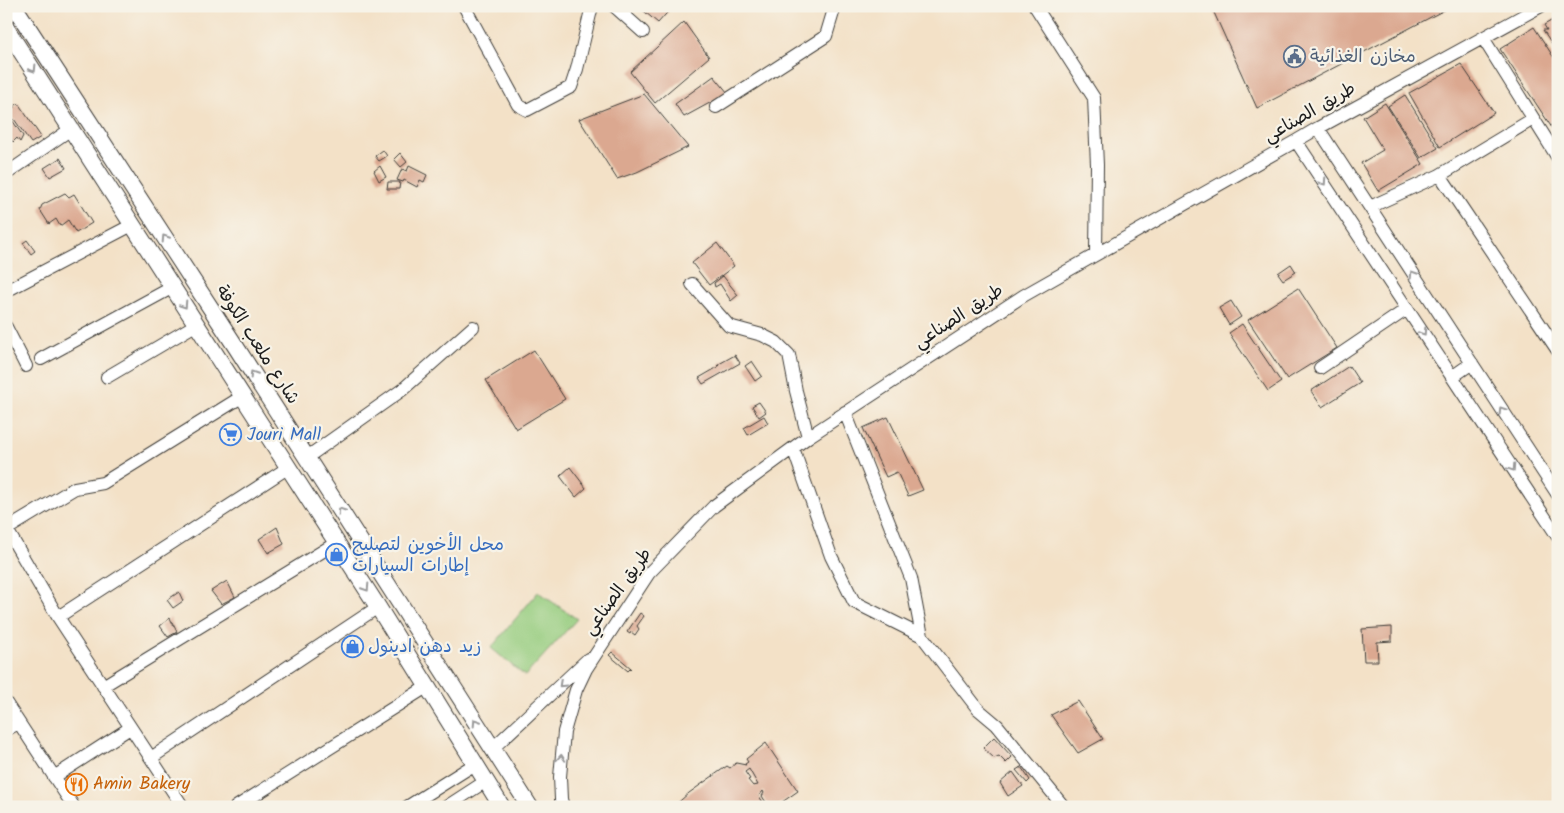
<svg xmlns="http://www.w3.org/2000/svg" width="1564" height="813" font-family="Kalam,'Playpen Sans Arabic',sans-serif">
	<style>
		.green { fill: #95cc7e; stroke: #58744d }
		.building { fill: #dba890; fill-rule: evenodd }
		.lines { fill: none; stroke-linecap: round; stroke-linejoin: round }
		.minor-casing { stroke: #3c3a36; stroke-width: 14 }
		.major-casing { stroke: #3c3a36; stroke-width: 18 }
		.minor { stroke: #fff; stroke-width: 12 }
		.major { stroke: #fff; stroke-width: 16 }
		.oneway { stroke: #999 }
		.labels { text-anchor: middle; dominant-baseline: central; stroke-width: 4.5; stroke-linejoin: round; paint-order: stroke }
		.service-label { font-size: 18px; fill: #4e5e75; stroke: #f7f3e8; text-anchor: start }
		.street-label { font-size: 18px; fill: #1c1c1c; stroke: #f7f3e8 }
		.shop-label { font-size: 18px; fill: #366cbe; stroke: #f7f3e8; text-anchor: start }
		.food-label { font-size: 18px; fill: #c56008; stroke: #f7f3e8; text-anchor: start }
	</style>
	<rect width="100%" height="100%" fill="#f7f3e8"/>
	<filter id="ink" filterUnits="userSpaceOnUse"><feTurbulence type="fractalNoise" baseFrequency=".02" numOctaves="2"/><feDisplacementMap in="SourceGraphic" scale="10" xChannelSelector="R" yChannelSelector="G"/><feConvolveMatrix kernelMatrix="1 2 1 2 8 2 1 2 1" color-interpolation-filters="sRGB"/></filter>
	<filter id="wash" filterUnits="userSpaceOnUse"><feTurbulence type="fractalNoise" baseFrequency=".0096" numOctaves="4" result="noise"/><feDisplacementMap in="SourceGraphic" scale="20" xChannelSelector="R" yChannelSelector="G"/><feGaussianBlur stdDeviation="1.12" result="paint"/><feColorMatrix in="noise" values="0 0 0 0 0 0 0 0 0 0 0 0 0 0 0 0 0 1.4 0 .05"/><feComposite in="paint" operator="in"/></filter>
	<g filter="url(#wash)">
		<rect width="100%" height="100%" fill="#f3e1c7"/>
		<path class="green" d="M538 592 577 619 525 676 491 648Z"/>
		<g id="blocks">
			<path class="building" d="M638 6H673L658 23Z
				M1211 6H1452L1257 108Z
				M1558 17V53L1543 30H1547L1544 25Z
				M684 22 709 57 655 103 630 72Z
				M1534 27 1558 64V137L1500 49Z
				M1461 64 1494 113 1440 147 1409 93Z
				M714 76 728 93 684 117 675 104Z
				M6 94 14 106 6 111Z
				M644 94 688 147 637 172 617 179 579 119Z
				M1405 95 1438 148 1421 158 1388 106Z
				M18 103 41 137 31 143 14 119 12 120 23 136 20 142 17 138 13 142 6 133V128L10 125 6 120V116Z
				M1385 103 1423 164 1378 191 1361 163 1383 150 1363 117Z
				M383 150 387 156 379 161 375 156Z
				M400 153 407 162 401 167 394 159Z
				M60 158 66 168 50 177 44 168Z
				M380 166 386 177 379 181 374 171Z
				M409 166 427 175 424 182 420 180 417 187 404 180 403 182 397 180 402 169 407 171Z
				M388 182H400L399 189H387Z
				M65 193 69 197 74 194 92 223 76 233 68 220 60 226 56 219 49 224 40 210 42 205Z
				M27 240 35 251 31 254 23 243Z
				M717 243 734 266 709 285 692 263Z
				M1291 264 1296 272 1283 280 1278 273Z
				M723 276 738 295 731 301 720 284 715 287 714 283Z
				M1298 288 1337 348 1287 379 1248 320Z
				M1231 301 1241 317 1229 325 1219 308Z
				M1242 324 1281 382 1268 391 1229 333Z
				M534 350 565 399 516 429 486 380Z
				M735 355 740 363 703 384 699 378 718 367 719 364Z
				M752 361 762 376 755 381 745 366Z
				M1349 366 1360 383 1322 407 1311 391Z
				M759 402 766 412 759 417 752 406Z
				M764 416 768 423 748 435 744 428Z
				M888 417 923 490 908 496 897 472 886 477 863 428Z
				M570 467 586 488 576 497 560 476Z
				M277 527 284 544 268 553 259 539Z
				M227 581 235 597 221 604 211 591Z
				M179 592 183 601 173 608 167 600Z
				M640 613 644 616 637 626 639 629 635 635 631 632 630 634 627 632Z
				M170 618 177 632 168 637 160 626Z
				M1392 627V641L1377 642 1378 661H1364L1362 629Z
				M612 652 631 668 628 671 609 655Z
				M1078 701 1103 739 1078 753 1051 715Z
				M994 737 1012 757 1006 763 999 756 994 758 983 748Z
				M766 743 798 791 775 807H769L762 796 764 793 763 791 759 796 766 807H673L689 793 727 766 730 768 736 763 746 765 745 764 748 762 746 759ZM749 769 758 785 753 786 748 780 750 779 745 772Z
				M1021 767 1030 780 1027 783 1016 770Z
				M1013 772 1023 786 1008 796 1000 783Z"/>
		</g>
	</g>
	<g filter="url(#ink)">
		<use href="#blocks" fill-opacity="0" stroke="#3c3a36" stroke-width="1"/>
		<g class="lines">
			<defs>
				<path id="minor" d="M464 6 518 105 527 110 571 87 577 69 592 6
					M614 6 643 32
					M1035 6 1094 98 1097 165 1096 254
					M1483 38 1558 158
					M716 107 826 36 835 6
					M1318 128 1558 495
					M1296 141 1558 537
					M6 174 71 129
					M1440 175 1558 351
					M1370 207 1440 175 1533 119
					M692 284 729 326 762 335 776 342 789 355 796 391 808 437
					M6 291 132 225
					M6 327 26 366
					M41 359 173 287
					M1320 368 1407 309
					M107 377 197 324
					M1452 377 1472 363
					M845 412 911 578 922 636 978 709 997 725 1064 807
					M793 448 831 556 854 602 922 636
					M306 458 402 390 473 327
					M6 528 58 617 183 807
					M7 529 75 488 103 483 243 396
					M58 617 289 467
					M103 686 336 543
					M6 703 74 807
					M6 730 18 723
					M493 748 588 659
					M151 758 378 607
					M54 777 130 728
					M236 807 428 686
					M407 807 475 764
					M446 807 486 781
					M563 807 561 799 560 777 564 732 576 690 586 669 649 573 714 506 808 437 1023 296 1296 141 1318 128 1541 6"/>
				<path id="major" d="M14 6 236 347 530 807
					M6 28 378 607 502 807"/>
			</defs>
			<use href="#minor" class="minor-casing"/>
			<use href="#major" class="major-casing"/>
			<use href="#minor" class="minor"/>
			<use href="#major" class="major"/>
		</g>
		<defs><path id="oneway-chevron" d="M-2-3.5L2.5 0L-2 3.5" fill="none" stroke-width="1.6" stroke-linecap="round" stroke-linejoin="round" transform="scale(1.25)"/></defs>
		<g class="oneway">
			<use href="#oneway-chevron" transform="translate(33 69) rotate(58)"/>
			<use href="#oneway-chevron" transform="translate(1323 182) rotate(56)"/>
			<use href="#oneway-chevron" transform="translate(165 238) rotate(-123)"/>
			<use href="#oneway-chevron" transform="translate(1413 274) rotate(-123)"/>
			<use href="#oneway-chevron" transform="translate(184 305) rotate(57)"/>
			<use href="#oneway-chevron" transform="translate(1423 332) rotate(57)"/>
			<use href="#oneway-chevron" transform="translate(253 374) rotate(-123)"/>
			<use href="#oneway-chevron" transform="translate(1502 410) rotate(-123)"/>
			<use href="#oneway-chevron" transform="translate(1512 468) rotate(56)"/>
			<use href="#oneway-chevron" transform="translate(341 511) rotate(-123)"/>
			<use href="#oneway-chevron" transform="translate(366 588) rotate(57)"/>
			<use href="#oneway-chevron" transform="translate(562 684) rotate(137)"/>
			<use href="#oneway-chevron" transform="translate(476 722) rotate(-123)"/>
			<use href="#oneway-chevron" transform="translate(561 758) rotate(-86)"/>
		</g>
	</g>
	<defs>
		<symbol id="civic-ring" viewBox="-11 -11 22 22"><circle r="9.5" fill="#f7f3e8" stroke="#5c6f8a" stroke-width="1.5"/><path d="M-.6-6.5H3V-4.5H.6V-3L4-1V1h2V6H-6V1h2V-1L-.6-3ZM-1.2 2.5V6h2.4V2.5Z" fill="#5c6f8a"/></symbol>
		<symbol id="supermarket-ring" viewBox="-11 -11 22 22"><circle r="9.5" fill="#f7f3e8" stroke="#3f7fe0" stroke-width="1.5"/><path d="M-6-5.5h2.5l.6 2H6L4.5 2H-2.5L-4.4-4H-6ZM-1.5 3.2a1.3 1.3 0 1 0 .1 0ZM3 3.2a1.3 1.3 0 1 0 .1 0Z" fill="#3f7fe0"/></symbol>
		<symbol id="shop-ring" viewBox="-11 -11 22 22"><circle r="9.5" fill="#f7f3e8" stroke="#3f7fe0" stroke-width="1.5"/><path d="M-5-2.5h2.3a2.7 3.5 0 0 1 5.4 0H5L5.5 6h-11ZM-1.5-2.5h3a1.5 2.3 0 0 0-3 0Z" fill="#3f7fe0"/></symbol>
		<symbol id="restaurant-ring" viewBox="-11 -11 22 22"><circle r="9.5" fill="#f7f3e8" stroke="#e8710a" stroke-width="1.5"/><path d="M-5-6h1v4h1v-4h1v4h1v-4h1v5L-1.5 .5V6h-2V.5L-5-1ZM5-6V6H3V1.5H1.5Q1.5-4 5-6Z" fill="#e8710a"/></symbol>
	</defs>
	<g fill-rule="evenodd">
		<use href="#civic-ring" x="1282" y="44" width="25" height="25"/>
		<use href="#supermarket-ring" x="218" y="422" width="25" height="25"/>
		<use href="#shop-ring" x="324" y="542" width="25" height="25"/>
		<use href="#shop-ring" x="340" y="634" width="25" height="25"/>
		<use href="#restaurant-ring" x="64" y="772" width="25" height="25"/>
	</g>
	<g class="labels">
		<g class="service-label">
			<text x="1310" y="57">مخازن الغذائية</text>
		</g>
		<g class="street-label">
			<text transform="translate(1310 113) rotate(-30)">طريق الصناعي</text>
			<text transform="translate(959 317) rotate(-33)">طريق الصناعي</text>
			<text transform="translate(257 345) rotate(57)">شارع ملعب الكوفة</text>
			<text transform="translate(618 592) rotate(-54)">طريق الصناعي</text>
		</g>
		<g class="shop-label">
			<text x="247" y="435">Jouri Mall</text>
			<text x="352" y="545">محل الأخوين لتصليح<tspan x="352" dy="21">إطارات السيارات</tspan></text>
			<text x="368" y="647">زيد دهن ادينول</text>
		</g>
		<g class="food-label">
			<text x="93" y="784">Amin Bakery</text>
		</g>
	</g>
	<rect width="1564" height="813" fill="none" stroke="#f7f3e8" stroke-width="25"/>
</svg>
